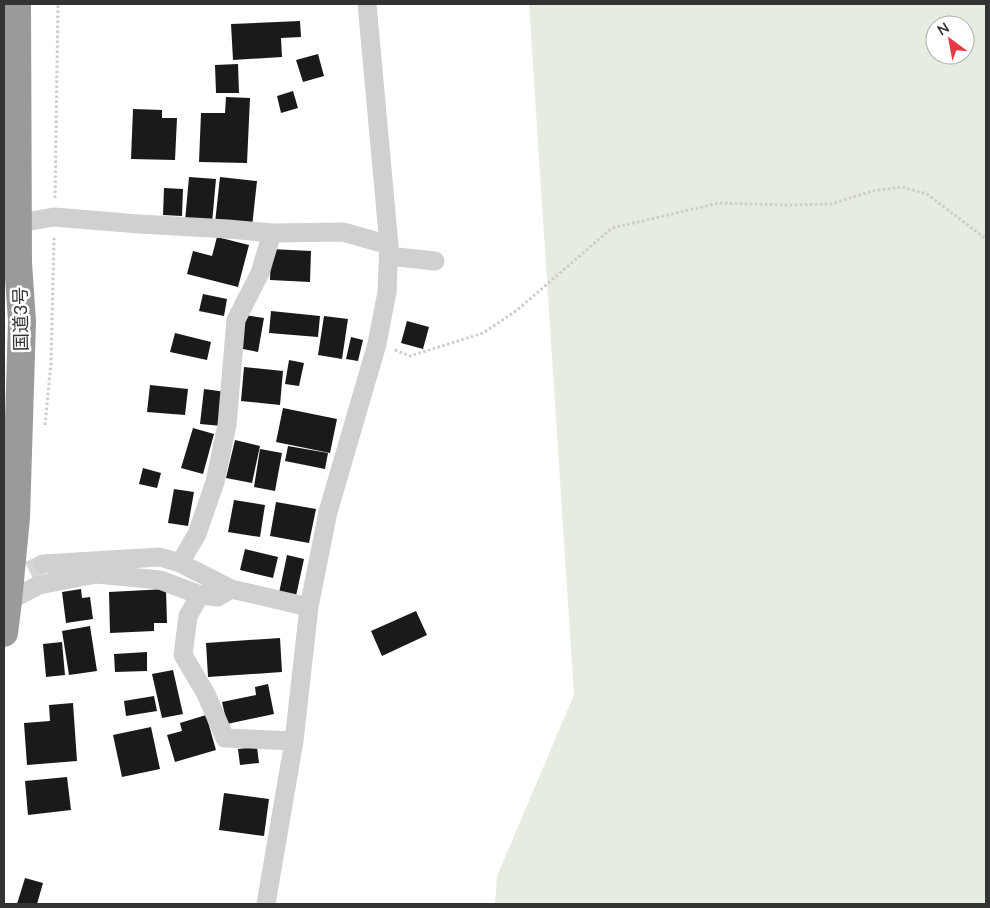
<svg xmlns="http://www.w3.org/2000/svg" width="990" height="908" font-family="Lato,'Noto Sans JP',sans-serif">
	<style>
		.green { fill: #e6ecdf; fill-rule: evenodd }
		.building { fill: #1a1a1a }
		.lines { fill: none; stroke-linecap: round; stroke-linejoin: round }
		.street-tunnel { stroke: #d6d6d6; stroke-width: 19; stroke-dasharray: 19 9; stroke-linecap: butt }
		.path { stroke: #cdcdcd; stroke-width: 3; stroke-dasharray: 2.5 2.5; stroke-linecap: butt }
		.street { stroke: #d0d0d0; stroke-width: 19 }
		.highway { stroke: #9a9a9a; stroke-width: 28 }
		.labels { text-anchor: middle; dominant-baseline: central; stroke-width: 5; stroke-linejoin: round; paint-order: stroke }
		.street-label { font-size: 18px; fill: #333; stroke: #fff }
	</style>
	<rect width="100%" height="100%" fill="#fff"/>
	<path class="green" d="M529 4H986V904H495L497 876 574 695ZM935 25H965V55H935Z"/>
	<path class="building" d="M300 21 301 37 281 38 282 57 233 60 231 24Z
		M318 54 324 76 303 82 296 60Z
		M238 64 239 93H216L215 65Z
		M293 91 298 108 281 113 277 96Z
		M226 97 250 98 247 163 199 162 201 113H225Z
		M133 109 162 110V118H177L175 160 131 159Z
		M189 177 216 179 212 223 185 221Z
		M220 177 257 181 252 227 215 223Z
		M164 188 183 189 182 216 163 215Z
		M217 237 249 245 238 287 187 274 193 251 212 256Z
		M271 249 311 251 310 282 270 280Z
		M203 294 227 299 224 316 199 311Z
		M271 311 320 316 318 337 269 333Z
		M244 315 264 318 258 352 238 348Z
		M324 316 348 319 342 359 318 355Z
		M407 321 429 327 423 349 401 343Z
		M175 333 211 342 207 360 170 352Z
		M351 337 363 340 358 361 346 359Z
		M289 360 304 363 299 386 285 384Z
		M244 367 283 371 280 405 241 401Z
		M150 385 188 389 185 415 147 412Z
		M204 389 226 392 222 426 200 424Z
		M283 408 337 419 330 453 276 442Z
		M193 428 214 434 203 474 181 468Z
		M235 440 260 446 252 483 226 478Z
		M288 446 328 453 325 469 285 461Z
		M260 449 282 453 275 491 254 487Z
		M143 468 161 473 157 488 139 484Z
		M174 489 194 492 188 526 168 523Z
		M234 500 265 505 260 537 228 532Z
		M276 502 316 509 309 543 270 536Z
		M245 549 278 557 273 578 240 570Z
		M287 555 304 559 296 596 279 593Z
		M81 589 82 598 90 597 93 619 66 623 62 592Z
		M166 589 167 623H154V631L110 633 109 592Z
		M416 611 427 635 382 656 371 631Z
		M90 626 97 671 69 675 62 631Z
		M280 638 282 672 208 677 206 643Z
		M62 642 65 675 46 677 43 644Z
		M147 652V671L115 672 114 654Z
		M173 670 183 714 162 718 152 674Z
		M268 684 274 714 227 724 222 702 256 695 255 687Z
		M154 696 157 711 126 716 124 701Z
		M73 703 77 761 27 765 24 723 50 721 49 705Z
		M206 715 216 750 175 762 167 735 182 731 180 723Z
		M151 727 160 769 122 777 113 735Z
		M257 747 259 763 240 765 238 749Z
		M67 777 71 810 28 815 25 781Z
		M224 793 269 799 264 836 219 830Z
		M25 878 43 883 37 904H17Z"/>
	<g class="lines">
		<path class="street-tunnel" d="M4 583 43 564"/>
		<path class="path" d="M55 198 58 4
			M395 350 410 356 483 333 516 311 612 228 719 203 789 205 831 204 873 191 902 187 927 194 986 239
			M45 425 51 363 54 237"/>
		<path class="street" d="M25 222 54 217 139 224 228 229 272 233 343 232 389 245
			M388 256 435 261
			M180 563 197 534 215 482 227 425 236 320 260 273 272 233
			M43 564 160 557 180 563 231 589 309 607
			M200 595 188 616 183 655 206 694 225 738 294 741
			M8 601 39 585 96 574 160 580 200 595 218 597 231 589
			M266 904 294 741 309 607 328 512 377 344 387 292 389 245 367 4"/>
		<path class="highway" d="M4 633 8 601 16 518 22 321 18 263 17 4"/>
	</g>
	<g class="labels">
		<g class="street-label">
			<text transform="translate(20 319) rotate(-91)">国道3号</text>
		</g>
	</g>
	<rect width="990" height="908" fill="none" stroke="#333333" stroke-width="10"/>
	<g transform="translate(950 40) rotate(328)"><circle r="24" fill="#ffffff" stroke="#adadad"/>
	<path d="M0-4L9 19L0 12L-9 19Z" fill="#e63946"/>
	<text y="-8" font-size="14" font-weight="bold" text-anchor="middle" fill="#333333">N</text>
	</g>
</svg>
